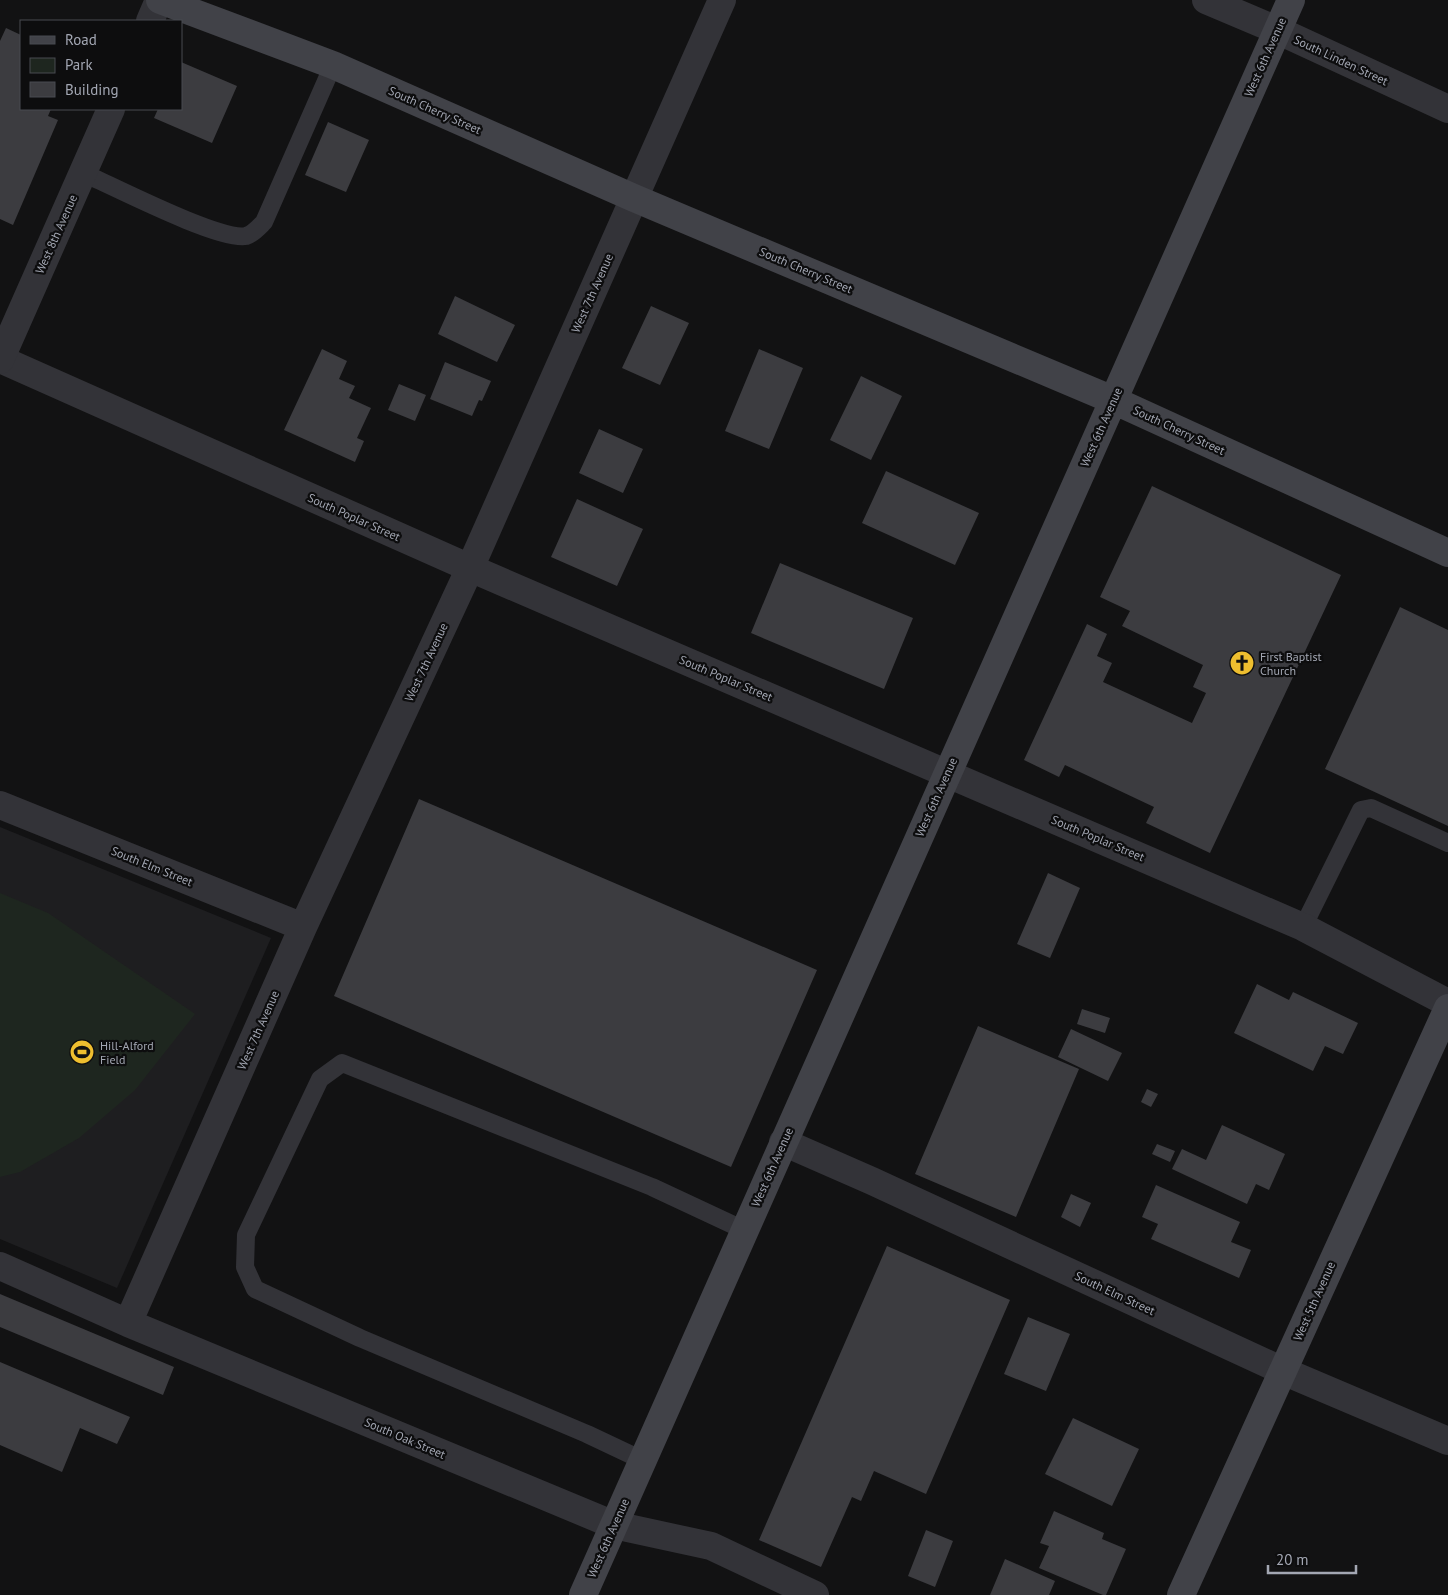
<svg xmlns="http://www.w3.org/2000/svg" width="1448" height="1595" font-family="'PT Sans',sans-serif">
	<style>
		.built { fill: #1e1e20 }
		.green { fill: #1e261f }
		.building { fill: #3c3c40 }
		.lines { fill: none; stroke-linecap: round; stroke-linejoin: round }
		.service { stroke: #333338; stroke-width: 18 }
		.minor { stroke: #333338; stroke-width: 28 }
		.tertiary { stroke: #333338; stroke-width: 28 }
		.secondary { stroke: #414248; stroke-width: 28 }
		.labels { text-anchor: middle; dominant-baseline: central; stroke-width: 4.5; stroke-linejoin: round; paint-order: stroke }
		.street-label { font-size: 12px; fill: #a3a7b3; stroke: #0d0d0e }
		.poi-label { font-size: 12px; fill: #a3a7b3; stroke: #0d0d0e; text-anchor: start }
	</style>
	<rect width="100%" height="100%" fill="#121213"/>
	<path class="built" d="M0 827 271 938 117 1288 0 1239Z"/>
	<path class="green" d="M0 893 48 913 195 1014 135 1090 79 1138 20 1172 0 1177Z"/>
	<path class="building" d="M6 28 21 35V109H51L48 116 58 120 13 225 0 219V41Z
		M181 62 237 86 212 143 154 118 158 109H181Z
		M328 122 369 140 346 192 305 175Z
		M455 296 515 325 497 362 438 334Z
		M651 306 689 323 660 385 622 368Z
		M322 349 347 361 339 379 355 386 349 398 371 408 357 438 364 441 355 462 284 430Z
		M759 349 803 368 769 449 725 431Z
		M445 362 491 381 482 401 479 400 472 416 430 399Z
		M861 376 902 396 871 460 830 440Z
		M399 384 426 395 415 421 388 410Z
		M599 429 643 449 623 493 579 473Z
		M886 471 979 513 955 565 862 523Z
		M1152 486 1341 575 1210 853 1146 823 1154 807 1065 765 1059 777 1024 760 1087 624 1107 634 1097 656 1112 663 1103 682 1192 723 1206 693 1193 687 1203 665 1122 626 1130 611 1100 597Z
		M577 499 643 529 617 586 551 557Z
		M780 563 913 618 884 689 751 633Z
		M1400 607 1448 630V826L1325 769Z
		M419 799 817 970 731 1167 334 996Z
		M1048 873 1080 888 1050 958 1017 944Z
		M1257 984 1289 1000 1293 992 1358 1023 1343 1054 1325 1046 1313 1071 1234 1033Z
		M1082 1009 1110 1018 1105 1033 1077 1024Z
		M978 1026 1079 1069 1016 1217 915 1174Z
		M1071 1029 1122 1053 1108 1081 1058 1057Z
		M1147 1089 1158 1094 1151 1107 1141 1102Z
		M1222 1125 1285 1154 1269 1190 1256 1184 1247 1204 1172 1169 1182 1149 1206 1160Z
		M1157 1144 1175 1151 1170 1162 1152 1154Z
		M1156 1185 1240 1222 1231 1242 1251 1250 1239 1278 1151 1239 1158 1224 1142 1217Z
		M1071 1194 1091 1203 1080 1227 1061 1217Z
		M887 1246 1010 1300 926 1494 874 1471 861 1501 852 1497 821 1567 759 1540Z
		M0 1294 174 1367 163 1395 0 1327Z
		M1028 1317 1070 1334 1046 1391 1004 1374Z
		M0 1362 130 1417 117 1444 80 1428 62 1472 0 1445Z
		M1073 1418 1139 1449 1112 1506 1045 1474Z
		M1054 1511 1104 1533 1102 1539 1126 1549 1106 1595H1103L1039 1568 1049 1546 1040 1543Z
		M926 1530 953 1541 935 1587 908 1576Z
		M1005 1559 1055 1581 1049 1595H990Z"/>
	<g class="lines">
		<path class="service" d="M83 173C113 186 219 241 246 236 253 234 259 227 264 222L333 65
			M1303 927 1361 810 1371 808 1448 843
			M642 1460 587 1434 360 1338 255 1289 245 1267 246 1235 320 1079 342 1063 652 1187 744 1230"/>
		<path class="minor" d="M1206 0 1277 30 1448 109
			M0 359 470 568 1303 927 1448 1003
			M0 805 303 927
			M783 1142 872 1181 1283 1371 1448 1441
			M0 1266 128 1323 614 1525 711 1546 815 1595
			M128 1323 303 927 470 568 722 0"/>
		<path class="tertiary" d="M150 21 159 0
			M0 360 111 109"/>
		<path class="secondary" d="M160 0 333 65 634 198 1113 400 1448 553
			M583 1595 1291 0
			M1181 1595 1448 1008"/>
	</g>
	<defs>
		<symbol id="church-disc" viewBox="-11 -11 22 22"><circle r="9.5" fill="#eebe2f" stroke="#0d0d0e"/><path d="M-1.2-6h2.4v3.5h3.3v2.4h-3.3V6h-2.4V-.1h-3.3v-2.4h3.3Z" fill="#111"/></symbol>
		<symbol id="stadium-disc" viewBox="-11 -11 22 22"><circle r="9.5" fill="#eebe2f" stroke="#0d0d0e"/><path d="M0-5a6.5 5 0 1 0 0 10a6.5 5 0 1 0 0-10ZM-3.5-1.8h7v3.6h-7Z" fill="#111"/></symbol>
	</defs>
	<g fill-rule="evenodd">
		<use href="#church-disc" x="1228" y="649" width="28" height="28"/>
		<use href="#stadium-disc" x="68" y="1038" width="28" height="28"/>
	</g>
	<g class="labels">
		<g class="street-label">
			<text transform="translate(1265 57) rotate(-66)">West 6th Avenue</text>
			<text transform="translate(1341 60) rotate(25)">South Linden Street</text>
			<text transform="translate(435 110) rotate(24)">South Cherry Street</text>
			<text transform="translate(56 234) rotate(-66)">West 8th Avenue</text>
			<text transform="translate(806 270) rotate(23)">South Cherry Street</text>
			<text transform="translate(592 293) rotate(-66)">West 7th Avenue</text>
			<text transform="translate(1101 427) rotate(-66)">West 6th Avenue</text>
			<text transform="translate(1179 430) rotate(25)">South Cherry Street</text>
			<text transform="translate(354 517) rotate(24)">South Poplar Street</text>
			<text transform="translate(426 662) rotate(-65)">West 7th Avenue</text>
			<text transform="translate(726 678) rotate(23)">South Poplar Street</text>
			<text transform="translate(936 797) rotate(-66)">West 6th Avenue</text>
			<text transform="translate(1098 838) rotate(23)">South Poplar Street</text>
			<text transform="translate(152 866) rotate(22)">South Elm Street</text>
			<text transform="translate(258 1030) rotate(-66)">West 7th Avenue</text>
			<text transform="translate(772 1167) rotate(-66)">West 6th Avenue</text>
			<text transform="translate(1115 1293) rotate(25)">South Elm Street</text>
			<text transform="translate(1314 1301) rotate(-66)">West 5th Avenue</text>
			<text transform="translate(405 1438) rotate(23)">South Oak Street</text>
			<text transform="translate(608 1538) rotate(-66)">West 6th Avenue</text>
		</g>
		<g class="poi-label">
			<text x="1260" y="656">First Baptist<tspan x="1260" dy="14">Church</tspan></text>
			<text x="100" y="1045">Hill-Alford<tspan x="100" dy="14">Field</tspan></text>
		</g>
	</g>
	<rect x="20" y="20" width="162" height="90" fill="#0d0d0e" stroke="#494b50"/>
	<rect x="30" y="36" width="25" height="8" fill="#414248" stroke="#494b50"/>
	<text x="65" y="45" font-size="15" fill="#a3a7b3">Road</text>
	<rect x="30" y="58" width="25" height="15" fill="#1e261f" stroke="#494b50"/>
	<text x="65" y="70" font-size="15" fill="#a3a7b3">Park</text>
	<rect x="30" y="82" width="25" height="15" fill="#3c3c40" stroke="#494b50"/>
	<text x="65" y="95" font-size="15" fill="#a3a7b3">Building</text>
	<path d="M1268 1565v8h88v-8" fill="none" stroke="#a3a7b3" stroke-width="2.5"/>
	<text x="1276" y="1565" font-size="15" fill="#a3a7b3" stroke="#0d0d0e" stroke-width="4" paint-order="stroke">20 m</text>
</svg>
